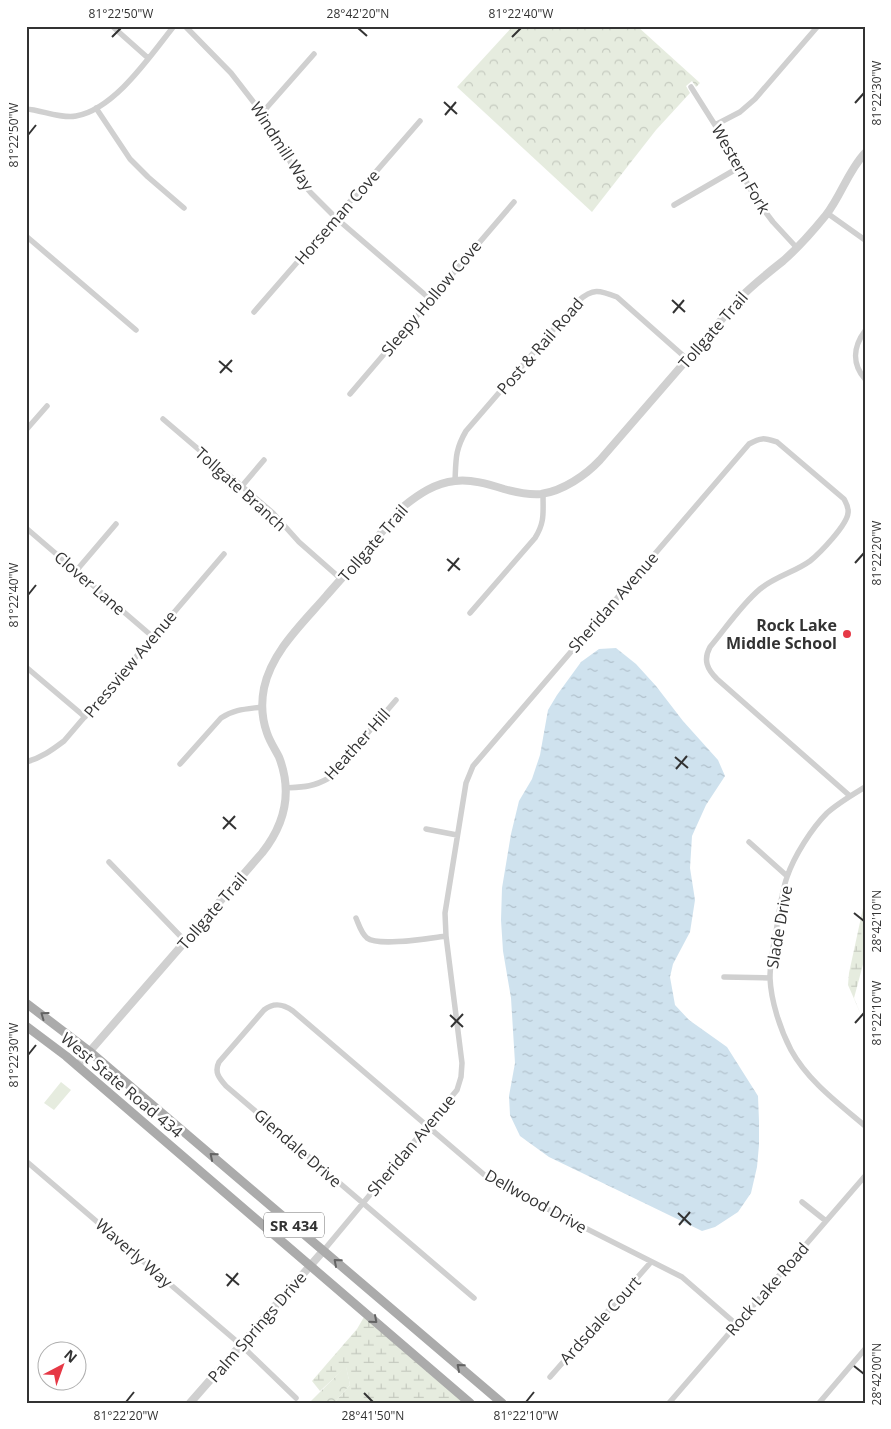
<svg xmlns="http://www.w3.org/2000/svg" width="891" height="1429" font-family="'Open Sans',sans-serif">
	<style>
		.forest { fill: url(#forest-crowns) }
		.wetland { fill: url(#wetland-marsh) }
		.pitch { fill: #e6ecdf }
		.water { fill: url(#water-ripples) }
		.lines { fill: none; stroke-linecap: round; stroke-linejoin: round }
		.minor { stroke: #d0d0d0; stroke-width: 5.5 }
		.tertiary { stroke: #d0d0d0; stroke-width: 8 }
		.primary { stroke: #ababab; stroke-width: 9 }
		.oneway { stroke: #636363 }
		.ticks { fill: none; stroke: #333; stroke-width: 2 }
		.poi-dot { fill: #e63946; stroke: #fff; stroke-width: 2 }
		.labels { text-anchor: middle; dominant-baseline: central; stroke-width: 5; stroke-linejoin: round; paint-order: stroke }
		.shield { fill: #fff; stroke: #707070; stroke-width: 1 }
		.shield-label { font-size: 15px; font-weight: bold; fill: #333 }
		.street-label { font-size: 16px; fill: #333; stroke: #fff }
		.poi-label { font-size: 16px; font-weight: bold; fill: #333; stroke: #fff; text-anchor: end }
		.neatline { fill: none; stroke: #333; stroke-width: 2 }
		.ticks-label { font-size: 12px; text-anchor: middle; fill: #333 }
	</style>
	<defs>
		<pattern id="forest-crowns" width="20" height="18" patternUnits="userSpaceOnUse" patternTransform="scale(1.25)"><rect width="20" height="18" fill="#e6ecdf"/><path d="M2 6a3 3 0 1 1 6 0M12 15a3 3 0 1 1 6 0" fill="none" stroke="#c6cbc0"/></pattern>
		<pattern id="wetland-marsh" width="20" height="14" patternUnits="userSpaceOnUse" patternTransform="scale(1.25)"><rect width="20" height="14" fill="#e6ecdf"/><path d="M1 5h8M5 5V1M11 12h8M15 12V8" fill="none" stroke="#c6cbc0"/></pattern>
		<pattern id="water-ripples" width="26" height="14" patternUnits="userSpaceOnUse" patternTransform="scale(1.25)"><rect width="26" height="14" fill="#cfe2ee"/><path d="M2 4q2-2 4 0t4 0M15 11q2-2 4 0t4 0" fill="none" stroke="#b2c2cd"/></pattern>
	</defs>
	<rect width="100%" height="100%" fill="#fff"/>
	<path class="forest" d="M513 26H637L700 83 696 87 692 81 686 86 690 93 656 130 592 212 457 87Z
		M346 1366 350 1385 334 1403H309Z"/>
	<path class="wetland" d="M865 899V957L854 998 862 1017 848 985 849 973Z
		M364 1317 464 1403H334L350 1385 346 1367 320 1391 312 1381 357 1329Z"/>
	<path class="pitch" d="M61 1082 71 1090 54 1110 44 1103Z"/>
	<path class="water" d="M616 648 636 664 656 686 683 721 718 760 725 776 706 805 692 836 690 868 695 900 690 932 673 964 670 977 675 1005 689 1020 727 1047 758 1096 759 1121V1145L757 1167 751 1193 738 1212 715 1227 702 1231 549 1157 520 1136 510 1115 509 1096 515 1063 511 998 503 951 501 920 502 888 511 834 519 801 532 779 540 755 548 710 557 695 581 662 599 649Z"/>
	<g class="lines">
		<path class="minor" d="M112 26 148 58
			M185 26 231 73 262 113 281 144 299 179 311 193 336 218 430 299
			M691 87 715 125 757 201 773 222 797 248
			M96 108 130 159 148 177 184 208
			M26 109C41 110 62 119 76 116 115 109 150 56 174 26
			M262 113 314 54
			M715 125 740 112 755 99 818 26
			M674 205 738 168
			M827 213 865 240
			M26 236 136 330
			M254 312 420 121
			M865 331C853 347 852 364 865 379
			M350 394 514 202
			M163 419 273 513 299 542 341 579
			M26 430 47 406
			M455 481C456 459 455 450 466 431L578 301C593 288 599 290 617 297L687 359
			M242 486 264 460
			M26 528 153 637
			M76 571 116 524
			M470 613 535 538C545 522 543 513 543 494
			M26 667 85 717
			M26 762C41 758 52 750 64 741L224 554
			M180 764 221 718C234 709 247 709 262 707
			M865 787C852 795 838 803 827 813 812 828 794 856 787 877 781 894 779 914 776 932 773 947 770 963 770 978 771 1001 780 1029 791 1050 808 1081 838 1103 865 1126
			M286 788C304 787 313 787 329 778L396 700
			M426 829 457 835
			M749 842 787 876
			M109 862 186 942
			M356 918C359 925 361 933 367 938 379 947 430 938 446 936
			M724 977 770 978
			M26 1161 241 1345 296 1398
			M802 1202 826 1221
			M324 1250 457 1090 461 1077 462 1063 446 936 445 913 466 783 473 766 749 444C761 437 764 438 777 442L844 499C846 503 849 507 848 513 847 525 820 553 810 561 795 572 776 576 760 589 741 605 726 628 710 647 703 660 707 669 717 679L850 796
			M474 1298 226 1086C219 1078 214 1072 219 1062L264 1010C274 1002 283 1004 293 1011L488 1178 504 1187 682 1277 736 1324
			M550 1377 651 1262
			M669 1403 865 1176
			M819 1403 865 1349"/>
		<path class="tertiary" d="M77 1066 262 853C285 824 293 793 279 757 275 749 270 742 267 733 262 719 261 703 264 688 272 651 303 623 327 595 353 566 379 536 404 506 419 494 435 483 455 481 471 479 488 484 504 489 515 492 529 495 541 494 563 491 586 475 600 460L742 296C755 283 769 272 783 261 799 247 813 231 826 215 841 196 848 171 865 153
			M190 1403 324 1250"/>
		<path class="primary" d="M26 1003 89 1051 502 1403
			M26 1026 66 1056 470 1403"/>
	</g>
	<defs><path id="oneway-chevron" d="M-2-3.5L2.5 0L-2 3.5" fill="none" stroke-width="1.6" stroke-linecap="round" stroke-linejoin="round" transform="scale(1.25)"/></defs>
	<g class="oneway">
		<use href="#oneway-chevron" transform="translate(44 1015) rotate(-144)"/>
		<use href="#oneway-chevron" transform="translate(213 1156) rotate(-140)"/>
		<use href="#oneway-chevron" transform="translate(337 1262) rotate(-139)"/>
		<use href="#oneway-chevron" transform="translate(374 1320) rotate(41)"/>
		<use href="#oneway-chevron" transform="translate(460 1367) rotate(-139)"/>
	</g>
	<path class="ticks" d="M358 28 367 36M112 37 121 28M512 37 521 28M444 102 457 114M855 103 864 93M445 115 456 102M28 135 36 125M672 300 685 312M673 313 684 300M219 361 232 372M220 373 232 360M447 559 460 570M855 563 864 553M448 571 459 558M28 595 36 585M675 757 688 768M676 769 687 756M223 817 236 829M223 829 235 816M854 913 864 921M450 1015 463 1027M855 1023 864 1013M451 1027 463 1014M28 1055 36 1045M678 1213 691 1225M679 1225 690 1212M226 1274 239 1285M227 1286 238 1273M854 1366 864 1374M364 1393 373 1402M126 1402 134 1392M526 1402 534 1392"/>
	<circle class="poi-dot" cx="847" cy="634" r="5"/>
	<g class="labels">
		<rect class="shield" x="264" y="1212.5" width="60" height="25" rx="4"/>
		<g class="shield-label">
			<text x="294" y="1225">SR 434</text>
		</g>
		<g class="street-label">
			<text transform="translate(282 146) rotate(57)">Windmill Way</text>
			<text transform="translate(741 169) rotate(60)">Western Fork</text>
			<text transform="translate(337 217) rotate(-49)">Horseman Cove</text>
			<text transform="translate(431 298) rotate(-50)">Sleepy Hollow Cove</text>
			<text transform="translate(713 330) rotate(-49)">Tollgate Trail</text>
			<text transform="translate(540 346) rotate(-49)">Post &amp; Rail Road</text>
			<text transform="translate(241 489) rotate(42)">Tollgate Branch</text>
			<text transform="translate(373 543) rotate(-49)">Tollgate Trail</text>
			<text transform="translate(90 583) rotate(41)">Clover Lane</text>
			<text transform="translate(613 602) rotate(-49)">Sheridan Avenue</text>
			<text transform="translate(130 664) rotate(-50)">Pressview Avenue</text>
			<text transform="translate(357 744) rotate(-48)">Heather Hill</text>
			<text transform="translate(212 911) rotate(-49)">Tollgate Trail</text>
			<text transform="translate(779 927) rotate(-80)">Slade Drive</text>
			<text transform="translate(122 1085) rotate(40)">West State Road 434</text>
			<text transform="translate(411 1145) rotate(-50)">Sheridan Avenue</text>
			<text transform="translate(298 1148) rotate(41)">Glendale Drive</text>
			<text transform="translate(536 1201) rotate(29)">Dellwood Drive</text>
			<text transform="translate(134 1253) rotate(41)">Waverly Way</text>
			<text transform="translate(767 1289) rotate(-49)">Rock Lake Road</text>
			<text transform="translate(600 1320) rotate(-48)">Ardsdale Court</text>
			<text transform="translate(257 1327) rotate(-49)">Palm Springs Drive</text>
		</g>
		<g class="poi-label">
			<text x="837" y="625">Rock Lake<tspan x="837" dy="18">Middle School</tspan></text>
		</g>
	</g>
	<rect width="891" height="1429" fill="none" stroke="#ffffff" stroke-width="55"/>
	<g transform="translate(62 1366) rotate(41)"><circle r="24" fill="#ffffff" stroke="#adadad"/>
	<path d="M0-4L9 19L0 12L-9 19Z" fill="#e63946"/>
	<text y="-8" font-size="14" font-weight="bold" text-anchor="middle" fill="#333333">N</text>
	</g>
	<rect x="28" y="28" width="836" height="1374" class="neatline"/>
	<g class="ticks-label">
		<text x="121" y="18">81°22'50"W</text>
		<text x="358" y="18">28°42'20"N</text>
		<text x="521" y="18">81°22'40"W</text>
		<text transform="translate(877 93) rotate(-90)" y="4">81°22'30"W</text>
		<text transform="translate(14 135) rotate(-90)" y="4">81°22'50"W</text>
		<text transform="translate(877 553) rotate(-90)" y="4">81°22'20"W</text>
		<text transform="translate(14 595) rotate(-90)" y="4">81°22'40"W</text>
		<text transform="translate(877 921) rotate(-90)" y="4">28°42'10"N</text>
		<text transform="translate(877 1013) rotate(-90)" y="4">81°22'10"W</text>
		<text transform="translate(14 1055) rotate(-90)" y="4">81°22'30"W</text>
		<text transform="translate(877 1374) rotate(-90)" y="4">28°42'00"N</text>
		<text x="126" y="1420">81°22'20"W</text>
		<text x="373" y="1420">28°41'50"N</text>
		<text x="526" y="1420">81°22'10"W</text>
	</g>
</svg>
